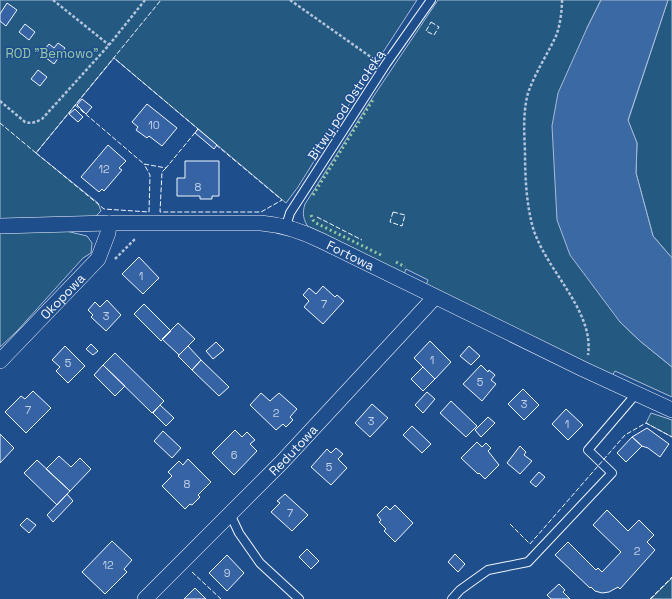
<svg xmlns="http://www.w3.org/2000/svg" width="672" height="599" font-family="'Space Grotesk',sans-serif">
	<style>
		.green { fill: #245a82; stroke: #a8bbd7 }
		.water { fill: #3b69a3; stroke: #a8bbd7 }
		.building { fill: #3563a3; stroke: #f2f6ff }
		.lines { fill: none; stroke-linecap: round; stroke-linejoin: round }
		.lane-casing { stroke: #f2f6ff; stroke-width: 10 }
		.street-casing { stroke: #f2f6ff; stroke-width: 16 }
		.path { stroke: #b3c4dc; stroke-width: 2.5; stroke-dasharray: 3 2; stroke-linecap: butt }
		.lane { stroke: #1f4e8c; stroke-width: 8 }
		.street { stroke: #1f4e8c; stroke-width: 15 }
		.hedge { stroke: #97c8a6; stroke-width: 3; stroke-dasharray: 2 3; stroke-linecap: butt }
		.fence { stroke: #f2f6ff; stroke-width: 1; stroke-dasharray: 5 2; stroke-linecap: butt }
		.labels { text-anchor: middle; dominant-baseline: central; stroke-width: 3; stroke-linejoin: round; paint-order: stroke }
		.number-label { font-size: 11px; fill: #c3d1e8 }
		.park-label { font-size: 13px; fill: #97c8a6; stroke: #1f4e8c }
		.street-label { font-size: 13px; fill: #f2f6ff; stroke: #1f4e8c }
	</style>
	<rect width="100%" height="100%" fill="#1f4e8c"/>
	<path class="green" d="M0 0H417L352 100 298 187 286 203 114 58 36 153 98 203 101 211 95 217 0 219Z
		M438 0H601L587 28 620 322 640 341 672 367V397L615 371 612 376 426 285 428 280 406 269 404 274 309 228C303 220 302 213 305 204L373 97Z
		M668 0H672V258L653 236 636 173 637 143 628 121Z
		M66 231 87 236 92 243 91 253 83 258 17 331 0 347V232Z
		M651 413 672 420V437L646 423Z
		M672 578V599H651Z"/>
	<path class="water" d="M601 0H668L628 120 637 143 636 173 653 236 672 258V367L640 341 620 322 570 255 557 220 552 126 558 93 587 28Z"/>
	<path class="building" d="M7 3 17 10 6 26 0 21V14Z
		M25 24 35 32 29 40 19 32Z
		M58 43 65 48 54 64 41 54 49 44 54 48Z
		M38 70 47 77 40 86 31 79Z
		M82 99 92 107 86 114 77 105Z
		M147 104 177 128 162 146 149 136 147 138 136 130 138 127 132 122Z
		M75 109 83 117 78 122 69 114Z
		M198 129 217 145 214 149 195 133Z
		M108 145 126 161 119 168 122 170 104 191 102 189 99 192 81 177Z
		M185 161H219V196H212V199H200V196H177V178H185Z
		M139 257 159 278 143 294 122 274Z
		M323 286 335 297 337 295 344 301 323 324 304 307 309 301 303 295 309 288 316 294Z
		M107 300 121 315 106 331 91 317 93 315 88 310 95 302 100 307Z
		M144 304 171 331 161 341 134 314Z
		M178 323 195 339 179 355 162 339Z
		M430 341 451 362 435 379 414 358Z
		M216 342 224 350 213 359 206 351Z
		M91 344 98 351 93 355 86 349Z
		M65 346 85 366 68 383 56 371 60 367 52 360Z
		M188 346 201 360 192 370 178 356Z
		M469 346 480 356 471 365 460 356Z
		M115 353 164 401 152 413 103 365Z
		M201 360 229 387 219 396 192 370Z
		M103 365 125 386 115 396 94 375Z
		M481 365 488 372 489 370 495 375 491 380 496 384 482 401 463 384Z
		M423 367 435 379 423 391 411 379Z
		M523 389 539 405 524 420 508 404Z
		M33 391 51 408 26 433 5 412 21 396 25 399Z
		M427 392 435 399 423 413 415 405Z
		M261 393 270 401 279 393 297 409 290 417 293 420 286 427 283 424 276 430 250 405Z
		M451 401 477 426 466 437 440 413Z
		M372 404 388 418 370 437 355 423Z
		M160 405 174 418 166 426 153 413Z
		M566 409 583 425 568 440 552 424Z
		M488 417 495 423 481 437 475 430Z
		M412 426 431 444 422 453 403 435Z
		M647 428 669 444 660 457 648 448 642 446 632 437Z
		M235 430 242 437 247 432 255 440 250 444 257 451 234 475 212 453Z
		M163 431 181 448 172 458 154 441Z
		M0 434 14 448 0 463Z
		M632 437 642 446 626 462 617 453Z
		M477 442 482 447 486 443 491 448 488 451 499 465 485 479 479 473 478 474 461 458Z
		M520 446 526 452 524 455 532 461 520 474 507 463Z
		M336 448 343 454 338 459 347 468 331 485 311 467 327 449 331 453Z
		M59 456 71 467 80 458 91 469 70 491 46 469Z
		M188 459 211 482 198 495 200 497 192 505 190 504 185 509 162 486 172 476 168 472 179 461 183 465Z
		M37 460 70 491 57 505 24 473Z
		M539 472 545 477 536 487 530 482Z
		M67 494 73 501 53 522 47 515Z
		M285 494 308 515 292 531 271 512 280 503 277 501Z
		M395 505 413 523 395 542 384 531 386 529 379 522 381 520 377 515 386 506 390 510Z
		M607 510 628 531 639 520 654 535 647 542 655 550 620 589 618 587 609 592 602 593 595 591 591 587 590 588 555 555 568 542 596 570 598 568 602 572 621 552 593 525Z
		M27 518 36 525 29 533 20 525Z
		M112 541 132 560 124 569 127 572 105 594 82 572Z
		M307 549 319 561 311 569 299 557Z
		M455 554 465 564 458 572 448 562Z
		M227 555 244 573 227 591 209 573Z
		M559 584 565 590 563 592 570 599H551L547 595Z
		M195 588 206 599H184Z"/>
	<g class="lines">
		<defs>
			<path id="lane" d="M286 226 290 213 386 64 431 0
				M230 514 239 533 260 563 299 599
				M452 599 460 590 488 570 528 562 612 473 588 450 636 394"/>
			<g id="street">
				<path id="s1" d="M0 226 109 223H261C283 225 302 231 322 241L583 369 672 410"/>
				<path id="s2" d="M0 361 98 259 108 233 109 223"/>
				<path id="s3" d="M145 599 282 462 435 297"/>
			</g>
		</defs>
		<use href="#lane" class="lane-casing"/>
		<use href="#street" class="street-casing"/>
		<path class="path" d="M53 0 109 45
			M290 0 375 60
			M562 0C562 11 560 26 556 36 547 55 535 73 528 93 523 112 524 131 525 151 525 174 526 198 531 220 540 266 595 308 588 355
			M0 101 25 122C32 124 36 122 42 119L109 45 145 0
			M115 259 136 238"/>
		<use href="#lane" class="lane"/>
		<use href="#street" class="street"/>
		<path class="hedge" d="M313 195 374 98
			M311 215 313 220 316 223 383 256
			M396 262 405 267"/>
		<path class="fence" d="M431 22 439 27 434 35 426 31Z
			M75 105 144 164 166 168 198 129 114 58
			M0 123 36 153 161 0
			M36 153 104 209 149 212 150 175 144 164
			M166 168 162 172 160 212H261L282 200 215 144
			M393 212 405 215 402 226 390 222Z
			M317 217 362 240
			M510 524 530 544 625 435 646 423 672 437
			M192 572 221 599
			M650 599 672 577"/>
	</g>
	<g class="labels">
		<g class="number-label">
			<text x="154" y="125">10</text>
			<text x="104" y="169">12</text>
			<text x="198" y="187">8</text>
			<text x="141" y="276">1</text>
			<text x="324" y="304">7</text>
			<text x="106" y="316">3</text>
			<text x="432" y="360">1</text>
			<text x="68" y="363">5</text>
			<text x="480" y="382">5</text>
			<text x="524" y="404">3</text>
			<text x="28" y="410">7</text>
			<text x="276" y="413">2</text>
			<text x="371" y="421">3</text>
			<text x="567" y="424">1</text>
			<text x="234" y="455">6</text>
			<text x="329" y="467">5</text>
			<text x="187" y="484">8</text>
			<text x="290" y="513">7</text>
			<text x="637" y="551">2</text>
			<text x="108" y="565">12</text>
			<text x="227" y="573">9</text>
		</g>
		<g class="park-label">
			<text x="52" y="53">ROD "Bemowo"</text>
		</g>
		<g class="street-label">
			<text transform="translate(346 105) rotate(-57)">Bitwy pod Ostrołęką</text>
			<text stroke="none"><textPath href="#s1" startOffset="357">Fortowa</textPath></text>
			<text stroke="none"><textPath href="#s2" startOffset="90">Okopowa</textPath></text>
			<text stroke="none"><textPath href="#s3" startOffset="210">Redutowa</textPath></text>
		</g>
	</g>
</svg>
